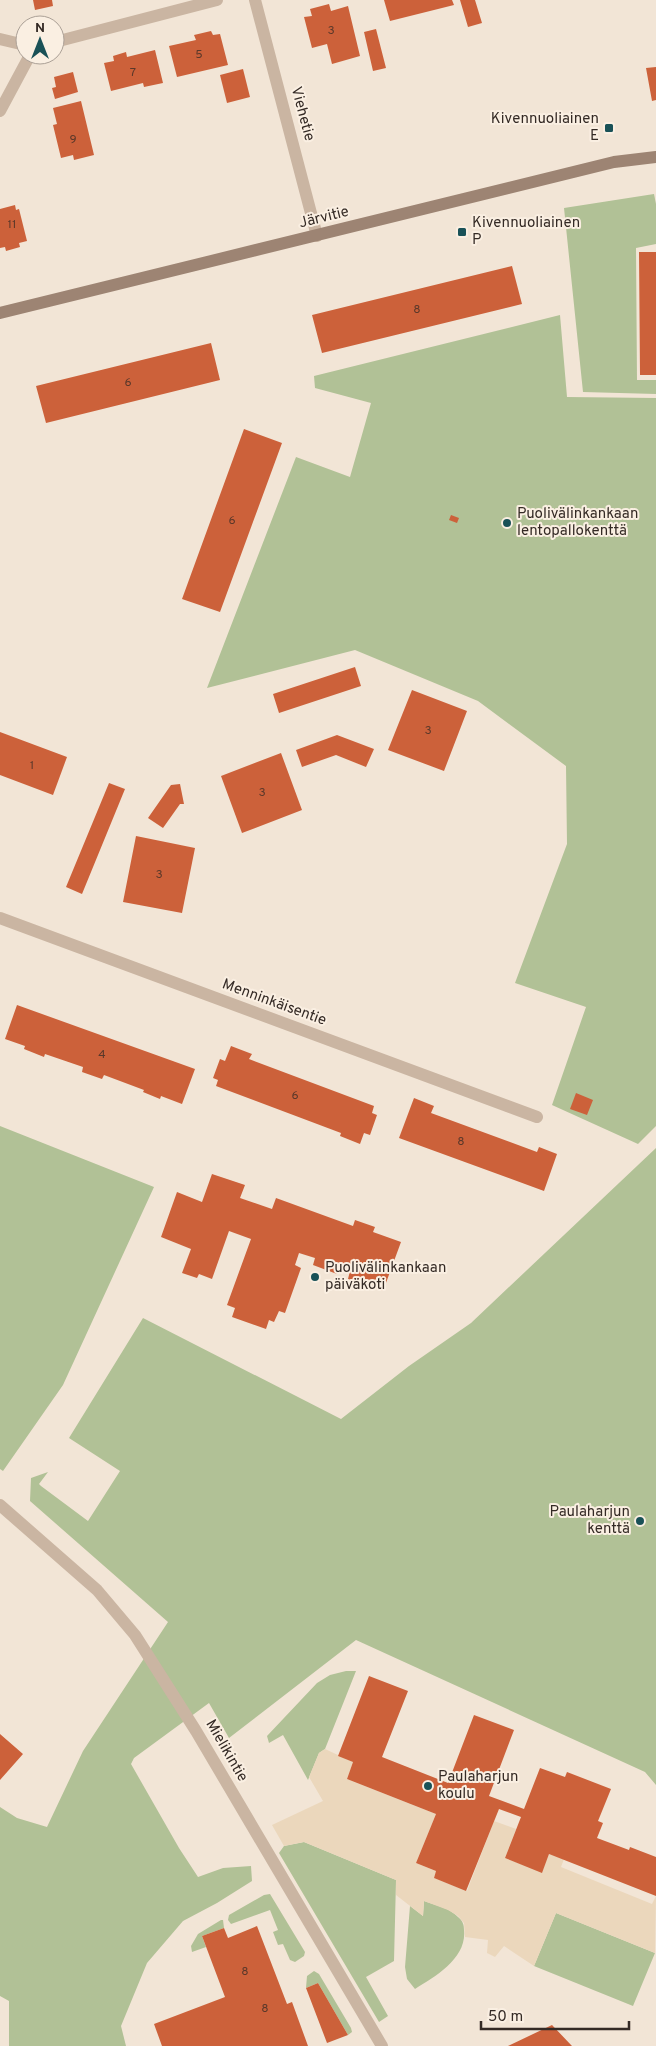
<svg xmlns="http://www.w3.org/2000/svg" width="656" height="2046" font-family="Overpass,sans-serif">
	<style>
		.green { fill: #b1c196 }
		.plaza { fill: #ebd7bc }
		.building { fill: #cc613a }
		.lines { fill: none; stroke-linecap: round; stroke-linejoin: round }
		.street { stroke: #cab5a2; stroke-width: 12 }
		.secondary { stroke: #9d8473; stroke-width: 12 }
		.poi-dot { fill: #195157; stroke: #faefe2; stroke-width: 2 }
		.labels { text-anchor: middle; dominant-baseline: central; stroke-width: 4; stroke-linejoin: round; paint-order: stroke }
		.number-label { font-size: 12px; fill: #5a382a }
		.street-label { font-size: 15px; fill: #342a25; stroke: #faefe2 }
		.poi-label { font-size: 15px; fill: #342a25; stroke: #faefe2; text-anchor: start }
	</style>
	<rect width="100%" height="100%" fill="#f2e5d6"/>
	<path class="green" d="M654 194 656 204V244L636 248 637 380H656V394L583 392 564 208Z
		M560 315 567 397 656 398V1126L638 1144 552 1105 586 1007 515 983 567 844 566 766 478 701 355 650 207 688 296 457 350 477 371 403 315 388 314 376Z
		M0 1126 154 1187 63 1385 3 1471 0 1469Z
		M656 1148V1785L645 1772 356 1640 229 1738 209 1703 134 1758 131 1764 179 1848 198 1877 223 1868 251 1866 252 1881 217 1903 183 1921 147 1963 121 2026 126 2046H9V2001L0 1996V1807L17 1818 47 1827 83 1751 168 1622 30 1501 31 1478 48 1472 39 1484 41 1486 88 1521 120 1471 69 1438 143 1318 341 1419 409 1366 471 1323Z
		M346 1671H356L325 1749 319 1753 308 1780 283 1735 269 1743 267 1736 317 1683 330 1675Z
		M304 1842 396 1880 394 1961 366 1977 388 2016 379 2022 279 1853 284 1846Z
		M270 1894 305 1952 304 1956 295 1962 290 1960 283 1944 278 1945 273 1932 278 1930 270 1910 231 1924 228 1920 229 1915 264 1895Z
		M424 1901C435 1905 450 1908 458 1917 463 1921 464 1925 464 1930 467 1958 436 1976 415 1989L407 1979 405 1967 410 1906 423 1916Z
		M556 1913 655 1953 633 2006 534 1966Z
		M221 1920H223L224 1928 202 1936 206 1947 192 1952 191 1946 198 1934Z
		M314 1971 319 1974 351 2028 352 2032 348 2035 318 1983 306 1988 307 1976Z"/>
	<path class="plaza" d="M325 1749 353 1762 347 1779 436 1814 416 1863 436 1871 434 1878 467 1891 494 1821 516 1829 505 1858 542 1872 549 1854 564 1859 561 1867 652 1904 656 1896 655 1953 556 1913 534 1966 504 1946 495 1957 487 1953 488 1940 465 1937 464 1923 458 1916 448 1910 424 1901 423 1916 396 1895V1880L304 1842 284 1846 272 1825 323 1801 309 1777 319 1753Z"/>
	<path class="building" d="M33 0H52L53 6 35 10Z
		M384 0H452L454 5 390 21Z
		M460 0H475L482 23 468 27Z
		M329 4 331 11 348 6 360 56 332 64 327 44 312 48 304 17 312 16 310 9Z
		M376 29 386 68 373 71 364 32Z
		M211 31 213 35 220 34 228 65 177 77 169 46 196 40 194 35Z
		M155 50 163 83 144 87 143 83 111 91 104 63 114 61 113 56 126 52 127 57Z
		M656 67V100L652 101 646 68Z
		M243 69 250 97 227 103 220 75Z
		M73 72 78 92 55 99 52 88 56 87 54 77Z
		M81 101 94 155 74 160 73 155 61 158 53 125 57 124 53 108Z
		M15 205 16 210 19 209 27 241 19 243 20 247 6 251 5 247 0 248V209Z
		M639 252H656V375H640Z
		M512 266 522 304 322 353 312 315Z
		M211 343 220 380 46 423 36 386Z
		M244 429 282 443 220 612 182 599Z
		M451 515 459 518 457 523 449 520Z
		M355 667 361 686 279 713 273 694Z
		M412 690 467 711 444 771 388 750Z
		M0 732 67 757 53 795 0 775Z
		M337 735 374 749 366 767 336 755 302 767 296 750Z
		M281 753 302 810 242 833 221 776Z
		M109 783 125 789 82 894 66 887Z
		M180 784 184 804H180L163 828 148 818 171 785Z
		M136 836 195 848 182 913 123 902Z
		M17 1005 195 1069 182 1104 161 1096 160 1099 143 1092 144 1090 104 1075 102 1079 82 1072 83 1067 45 1054 44 1057 24 1049 25 1046 5 1039Z
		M231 1046 252 1054 249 1059 374 1106 372 1113 377 1115 370 1135 364 1133 360 1144 340 1136 341 1133 216 1086 218 1080 213 1078 220 1059 225 1061Z
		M576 1093 593 1100 587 1115 570 1109Z
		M414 1098 434 1106 431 1113 537 1152 539 1147 557 1154 544 1191 399 1138Z
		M212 1174 245 1185 240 1198 272 1209 276 1198 353 1226 355 1220 375 1227 373 1232 401 1242 383 1291 348 1279 350 1271 339 1267 337 1274 313 1265 315 1258 299 1253 295 1265 301 1268 285 1313 279 1311 274 1322 269 1320 266 1329 232 1317 235 1308 227 1305 251 1239 229 1231 212 1279 199 1274 197 1278 182 1273 191 1249 161 1237 177 1192 202 1202Z
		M369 1676 408 1691 382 1757 448 1783 474 1715 514 1730 489 1796 524 1809 540 1768 565 1777 567 1772 611 1789 598 1821 603 1823 597 1838 629 1850 630 1847 656 1857V1896L549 1854 542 1873 505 1858 521 1817 499 1809 466 1891 434 1878 436 1871 416 1863 436 1814 347 1779 353 1762 338 1756Z
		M0 1734 23 1754 0 1780Z
		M257 1926 287 2004 292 2002 308 2046H162L154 2024 225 1997 202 1936 224 1928 228 1938Z
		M318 1983 348 2035 327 2043 306 1988Z
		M552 2025 572 2046H508Z"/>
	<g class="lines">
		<path class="street" d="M255 0 317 236
			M0 39 25 45
			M55 42 217 0
			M0 111 30 55
			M0 918 537 1117
			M0 1505 97 1590 135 1635 196 1731 382 2046"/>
		<path class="secondary" d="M0 313 614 162 656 157"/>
	</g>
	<g class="poi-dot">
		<rect x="604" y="123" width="10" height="10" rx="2.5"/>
		<rect x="457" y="227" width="10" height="10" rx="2.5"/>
		<circle cx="507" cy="523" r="5"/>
		<circle cx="315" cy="1277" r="5"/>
		<circle cx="640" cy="1521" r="5"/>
		<circle cx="428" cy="1786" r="5"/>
	</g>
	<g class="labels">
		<g class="number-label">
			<text x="331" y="31">3</text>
			<text x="199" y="55">5</text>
			<text x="133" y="73">7</text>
			<text x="73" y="140">9</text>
			<text x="12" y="225">11</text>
			<text x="417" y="310">8</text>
			<text x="128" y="383">6</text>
			<text x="232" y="521">6</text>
			<text x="428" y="731">3</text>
			<text x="32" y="766">1</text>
			<text x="262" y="793">3</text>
			<text x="159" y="875">3</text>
			<text x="102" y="1055">4</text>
			<text x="295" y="1096">6</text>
			<text x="461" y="1142">8</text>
			<text x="245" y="1972">8</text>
			<text x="265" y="2009">8</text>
		</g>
		<g class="street-label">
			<text transform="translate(302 114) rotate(75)">Viehetie</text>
			<text transform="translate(324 218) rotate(-14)">Järvitie</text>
			<text transform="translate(274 1003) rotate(20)">Menninkäisentie</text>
			<text transform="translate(226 1751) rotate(60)">Mielikintie</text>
		</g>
		<g class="poi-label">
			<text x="599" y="119" text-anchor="end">Kivennuoliainen<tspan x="599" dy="17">E</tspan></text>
			<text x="472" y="223">Kivennuoliainen<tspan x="472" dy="17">P</tspan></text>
			<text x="517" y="514">Puolivälinkankaan<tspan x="517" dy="17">lentopallokenttä</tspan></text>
			<text x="325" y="1268">Puolivälinkankaan<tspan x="325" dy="17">päiväkoti</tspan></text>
			<text x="630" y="1512" text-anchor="end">Paulaharjun<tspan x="630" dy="17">kenttä</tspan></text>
			<text x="438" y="1777">Paulaharjun<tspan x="438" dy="17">koulu</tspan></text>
		</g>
	</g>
	<g transform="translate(40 40)"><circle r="24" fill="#faefe2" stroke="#aba096"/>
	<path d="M0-4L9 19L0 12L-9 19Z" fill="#195157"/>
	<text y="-8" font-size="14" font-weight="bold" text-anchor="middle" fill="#342a25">N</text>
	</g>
	<path d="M481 2021v8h148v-8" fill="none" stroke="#342a25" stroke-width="2.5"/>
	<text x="488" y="2021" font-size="15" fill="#342a25" stroke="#faefe2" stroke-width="4" paint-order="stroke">50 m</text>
</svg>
